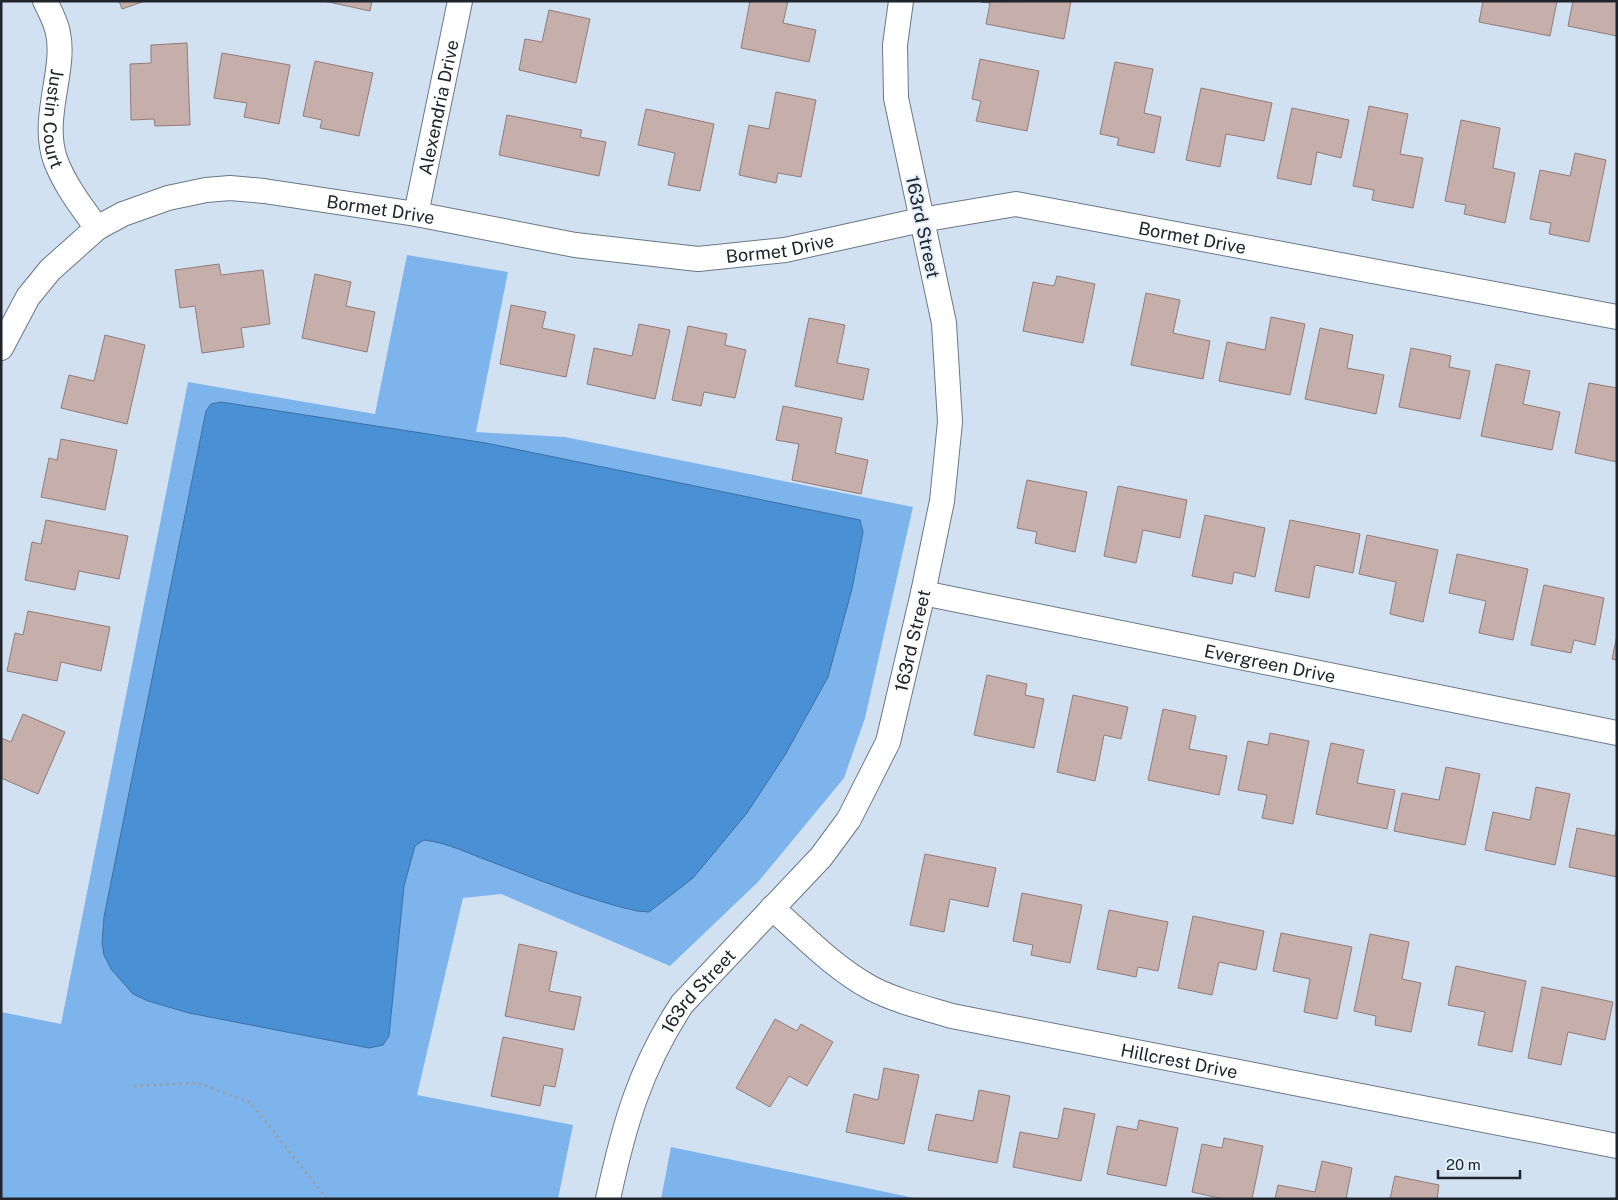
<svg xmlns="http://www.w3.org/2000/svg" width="1618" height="1200" font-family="'Public Sans',sans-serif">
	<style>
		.green { fill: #7eb4ec }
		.water { fill: #4a90d5; stroke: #3d70a2 }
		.building { fill: #c6aeaa; stroke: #927b77 }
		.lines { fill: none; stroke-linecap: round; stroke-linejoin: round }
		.street-casing { stroke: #6a7887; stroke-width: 26 }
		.path { stroke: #95a1ae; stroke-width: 3; stroke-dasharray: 2.5 4; stroke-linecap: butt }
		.street { stroke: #fff; stroke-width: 24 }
		.labels { text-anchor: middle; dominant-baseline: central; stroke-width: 4; stroke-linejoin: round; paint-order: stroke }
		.street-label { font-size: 18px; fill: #20252b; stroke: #e2eefc }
	</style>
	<rect width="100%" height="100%" fill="#d2e1f2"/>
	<path class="green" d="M407 255 508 272 476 432 565 437 913 507 865 718 844 778 758 882 670 966 501 894 463 898 417 1095 573 1125 558 1199H1V1012L61 1024 188 382 375 414Z
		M671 1147 919 1199H661Z"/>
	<path class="water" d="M221 402 486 443 860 520 863 532 852 589 828 677 785 755 747 813 693 878 649 912 637 911C588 900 539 880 492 862 469 854 449 843 424 840L415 846 404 886 389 1036 383 1045 369 1048 189 1013 148 1001 133 994 111 969 104 955 102 943 104 917 206 411 211 404Z"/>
	<path class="building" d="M119 1H145L122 9Z
		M324 1H372L370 11Z
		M750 1H788L783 23 816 30 809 62 741 48Z
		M1071 1 1064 39 986 24 990 3 981 2Z
		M1483 1H1557L1550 36 1479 22Z
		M1573 1H1617V36L1568 26Z
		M549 10 590 19 576 83 519 70 525 39 542 42Z
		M187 43 190 125 155 126 154 119 131 120 130 64 151 63V45Z
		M222 53 290 65 279 124 244 117 247 103 214 98Z
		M980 59 1039 71 1027 131 976 121 981 101 972 99Z
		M315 61 373 73 359 136 320 128 322 120 303 116Z
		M1115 62 1153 69 1144 113 1161 117 1154 153 1117 145 1119 138 1100 134Z
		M1201 88 1272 103 1264 141 1226 134 1220 167 1186 160Z
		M776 92 816 100 801 177 778 173 776 183 739 175 749 125 769 129Z
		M1369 106 1408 114 1400 154 1423 158 1413 208 1372 200 1374 190 1353 186Z
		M1292 108 1349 120 1341 158 1317 152 1311 185 1277 178Z
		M646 109 714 124 700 191 668 185 675 153 638 145Z
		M507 115 582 130 580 137 606 142 599 176 499 155Z
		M1461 120 1500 128 1493 168 1515 173 1505 223 1464 214 1466 205 1445 201Z
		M1575 153 1606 160 1589 242 1549 234 1551 223 1530 219 1540 170 1570 176Z
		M219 264 221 275 263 270 270 324 241 328 244 347 202 353 195 306 180 308 175 270Z
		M315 274 351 282 346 306 375 312 367 352 302 338Z
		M1057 276 1095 284 1083 343 1023 331 1033 282 1054 286Z
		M1146 293 1180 300 1173 333 1210 341 1203 379 1131 365Z
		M511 305 546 312 542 328 575 335 566 377 500 364Z
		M1271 317 1305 324 1290 395 1219 381 1227 342 1265 350Z
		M809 318 845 325 837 363 869 369 863 400 795 386Z
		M639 324 670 330 655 399 587 384 594 348 632 356Z
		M688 326 727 334 725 345 746 350 735 398 704 392 701 406 672 400Z
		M1320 328 1353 335 1347 368 1384 375 1376 414 1305 399Z
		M105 335 145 345 127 424 61 408 69 375 94 381Z
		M1411 348 1451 356 1449 367 1470 371 1460 419 1399 407Z
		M1496 364 1530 371 1523 404 1560 412 1552 450 1481 436Z
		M1589 383 1617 388V462L1575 453Z
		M783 406 842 418 835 453 868 460 861 494 792 480 799 444 776 440Z
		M61 439 117 450 105 510 41 497 49 458 57 460Z
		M1027 480 1087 492 1075 552 1035 543 1037 532 1017 528Z
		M1118 486 1187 500 1180 538 1143 530 1136 563 1104 556Z
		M1205 515 1265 528 1255 577 1234 572 1232 584 1192 576Z
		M46 520 128 536 119 579 79 571 75 590 25 580 32 542 41 544Z
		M1290 520 1360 534 1353 573 1315 565 1309 598 1275 591Z
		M1367 535 1438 550 1423 622 1390 614 1396 582 1359 574Z
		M1457 554 1528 569 1513 640 1479 633 1486 601 1449 593Z
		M1544 585 1604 598 1595 645 1574 640 1571 653 1531 645Z
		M28 611 110 627 101 671 61 662 57 681 7 671 15 633 23 635Z
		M1617 635V660L1612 659Z
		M987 675 1027 684 1025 695 1044 699 1034 748 974 735Z
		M1073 695 1128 707 1121 739 1104 735 1095 781 1057 772Z
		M1163 709 1196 716 1189 749 1227 756 1219 795 1148 780Z
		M23 714 65 732 38 794 1 778V738L11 742Z
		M1270 733 1309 741 1293 824 1262 818 1267 795 1238 790 1248 741 1268 745Z
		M1331 743 1364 750 1357 783 1395 790 1387 829 1316 814Z
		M1446 767 1480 774 1465 845 1394 831 1402 793 1439 800Z
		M1536 787 1570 794 1555 865 1485 850 1493 812 1530 820Z
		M1617 827V877L1569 867 1577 828 1615 836Z
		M925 854 996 868 988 907 950 899 944 932 910 925Z
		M1022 893 1082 905 1070 963 1031 955 1033 945 1013 941Z
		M1109 910 1168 922 1158 971 1138 967 1136 977 1097 969Z
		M1193 916 1264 931 1256 970 1219 962 1212 995 1178 988Z
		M1281 933 1352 947 1337 1019 1304 1012 1310 979 1273 971Z
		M1370 934 1409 942 1402 979 1421 983 1411 1032 1375 1025 1376 1016 1354 1011Z
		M519 944 557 952 549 991 581 997 574 1030 505 1016Z
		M1456 966 1526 981 1512 1052 1478 1045 1485 1012 1448 1005Z
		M1542 987 1613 1002 1605 1040 1568 1032 1561 1065 1528 1058Z
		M775 1019 797 1031 801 1024 833 1042 807 1086 789 1076 770 1107 736 1088Z
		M503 1037 563 1049 555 1087 544 1085 540 1106 491 1096Z
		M884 1068 919 1075 904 1144 846 1132 854 1094 878 1100Z
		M979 1090 1010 1096 997 1163 928 1150 936 1114 973 1121Z
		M1064 1108 1095 1114 1081 1181 1013 1167 1020 1132 1058 1139Z
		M1139 1120 1178 1128 1166 1186 1107 1174 1117 1126 1137 1130Z
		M1224 1138 1263 1146 1252 1199H1224L1192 1192 1202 1144 1222 1148Z
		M1322 1161 1352 1168 1346 1199H1275L1278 1185 1315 1192Z
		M1395 1176 1439 1185 1437 1199H1390Z"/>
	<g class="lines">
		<defs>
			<g id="street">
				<path id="s1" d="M45 1C50 11 56 22 58 33 66 70 41 117 55 159 64 184 81 206 97 228"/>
				<path id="s2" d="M416 214 460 1"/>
				<path id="s3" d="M1 348 28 297 50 270 97 228 123 214 168 198 206 190 230 188 264 191 416 214 575 245 698 259 785 250 921 220 1016 204 1617 317"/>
				<path id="s4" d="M923 593 1617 733"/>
				<path id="s5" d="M772 908C804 936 834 968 871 988 896 1001 925 1008 952 1016L1617 1146"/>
				<path id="s6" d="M608 1199C624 1125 640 1068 682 1004L821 857 849 819 888 742 923 593 942 501 950 422 944 323 896 98 895 45 901 1"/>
			</g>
		</defs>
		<use href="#street" class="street-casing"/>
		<path class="path" d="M134 1086 198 1083 251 1103 327 1199"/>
		<use href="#street" class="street"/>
	</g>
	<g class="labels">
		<g class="street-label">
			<text stroke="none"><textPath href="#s2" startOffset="109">Alexendria Drive</textPath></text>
			<text stroke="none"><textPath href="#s1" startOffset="121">Justin Court</textPath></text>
			<text stroke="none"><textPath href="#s3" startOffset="448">Bormet Drive</textPath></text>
			<text transform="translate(923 227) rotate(78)">163rd Street</text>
			<text stroke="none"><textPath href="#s3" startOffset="1272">Bormet Drive</textPath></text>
			<text stroke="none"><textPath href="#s3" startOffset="852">Bormet Drive</textPath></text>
			<text stroke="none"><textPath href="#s6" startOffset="650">163rd Street</textPath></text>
			<text stroke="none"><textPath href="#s4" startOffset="354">Evergreen Drive</textPath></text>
			<text stroke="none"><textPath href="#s6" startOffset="230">163rd Street</textPath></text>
			<text stroke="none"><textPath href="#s5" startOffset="445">Hillcrest Drive</textPath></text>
		</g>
	</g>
	<rect width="1618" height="1200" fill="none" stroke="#20252b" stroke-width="5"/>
	<path d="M1438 1170v8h82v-8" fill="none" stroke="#20252b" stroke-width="2.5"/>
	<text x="1446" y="1170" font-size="15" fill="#20252b" stroke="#e2eefc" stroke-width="4" paint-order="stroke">20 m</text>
</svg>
